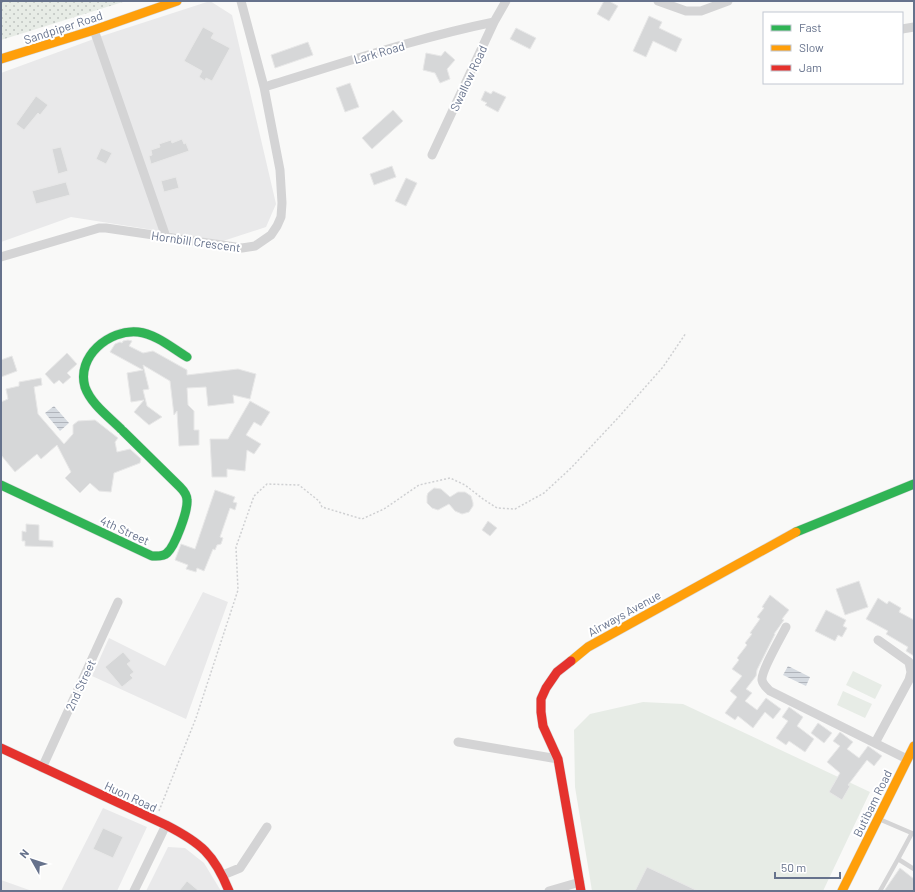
<svg xmlns="http://www.w3.org/2000/svg" width="915" height="892" font-family="Barlow,sans-serif">
	<style>
		.built { fill: #e9e9ea }
		.green { fill: #e7ece6 }
		.park { fill: url(#park-dots) }
		.water { fill: url(#water-rules) }
		.building { fill: #d6d7d8; stroke: #e8e8e8 }
		.lines { fill: none; stroke-linecap: round; stroke-linejoin: round }
		.fast-casing { stroke: #d5d7d9; stroke-width: 10 }
		.slow-casing { stroke: #d5d7d9; stroke-width: 10 }
		.jam-casing { stroke: #d5d7d9; stroke-width: 10 }
		.path { stroke: #cfd0d2; stroke-width: 1.5; stroke-dasharray: 2 2; stroke-linecap: butt }
		.lane { stroke: #d4d4d5; stroke-width: 4.5 }
		.street { stroke: #d4d4d5; stroke-width: 9 }
		.fast { stroke: #30b455; stroke-width: 9 }
		.slow { stroke: #ff9f0a; stroke-width: 9 }
		.jam { stroke: #e5322d; stroke-width: 9 }
		.labels { text-anchor: middle; dominant-baseline: central; stroke-width: 4; stroke-linejoin: round; paint-order: stroke }
		.street-label { font-size: 12px; fill: #66728c; stroke: #fff }
	</style>
	<defs>
		<pattern id="park-dots" width="8" height="8" patternUnits="userSpaceOnUse"><rect width="8" height="8" fill="#e7ece6"/><path d="M2 2h.1M6 6h.1" fill="none" stroke="#bfc4c0" stroke-width="1.8" stroke-linecap="round"/></pattern>
		<pattern id="water-rules" width="6" height="5" patternUnits="userSpaceOnUse"><rect width="6" height="5" fill="#d5dae0"/><path d="M0 2.5h6" fill="none" stroke="#b1b5bc"/></pattern>
	</defs>
	<rect width="100%" height="100%" fill="#f9f9f8"/>
	<path class="built" d="M210 1 232 15 276 204 266 227 223 241 71 217 1 242V73L102 36Z
		M203 592 228 602 186 719 92 676 109 638 165 666Z
		M103 808 147 827 117 891H61Z
		M168 847 185 848 204 863 221 891H146Z
		M1 880 32 891H1Z"/>
	<path class="green" d="M853 671 882 685 875 699 846 685Z
		M843 691 872 704 865 718 837 705Z
		M643 702 683 704 870 792 823 891H592L575 787 574 730 590 714Z"/>
	<path class="park" d="M1 1H126L1 40Z"/>
	<path class="water" d="M54 406 69 423 60 431 45 413Z
		M788 666 810 677 806 686 783 675Z"/>
	<path class="building" d="M604 1H609L618 6 609 21 597 14Z
		M649 16 662 22 659 28 682 39 676 52 653 41 646 57 633 51Z
		M203 27 214 33 211 38 230 48 212 81 206 78 205 81 199 77 202 71 184 61Z
		M516 28 536 38 530 49 510 39Z
		M308 42 313 55 275 68 271 55Z
		M445 51 455 60 447 69 450 79 440 83 435 73 423 70 426 53 441 56Z
		M350 83 359 107 345 112 336 88Z
		M485 91 491 94 493 91 506 97 498 112 485 105 487 103 481 100Z
		M36 96 48 105 40 115 38 113 24 130 16 124Z
		M393 110 403 121 372 149 362 138Z
		M182 139 184 144 186 143 189 151 151 164 149 156 152 155 151 150 160 147 159 144 171 140 172 143Z
		M61 147 68 171 58 174 52 149Z
		M101 148 112 153 106 164 96 159Z
		M392 166 396 177 374 185 370 174Z
		M176 177 179 188 164 192 161 181Z
		M406 178 417 183 406 206 395 201Z
		M66 182 70 195 36 204 32 191Z
		M128 340 132 341 129 346 143 353 153 351 187 370V375L238 369 256 374 250 399 233 395 234 403 208 406 206 387 187 388 188 405 194 411V430H199V445L179 446 177 411 174 415 170 381 143 365 149 389 143 390 147 406 162 417 149 425 134 412 144 400 131 402 127 373 143 370 110 352 115 344 120 342 122 343 123 341Z
		M67 353 77 364 67 373 71 377 63 384 59 380 54 384 45 374Z
		M12 356 17 371 1 377V360Z
		M41 378 42 385 34 387 38 414 64 444 73 434V425L78 421 95 420 118 438 115 442 117 452 130 449 141 459 140 463 114 473 111 492 99 491 90 483 80 493 65 478 71 472 57 445 41 459 37 454 15 472 1 455V402L8 399 6 389 19 386V382Z
		M250 401 270 412 261 426 254 422 246 435 261 444 254 454 247 450 245 471 227 469V477H212L210 439H228Z
		M434 488 441 489 450 497 458 492H465L471 496 473 503V506L469 512 462 514 455 511 449 504 438 510 432 508 427 503V496L428 493Z
		M215 490 235 497 233 502 237 503 235 510 230 508 220 537 223 538 221 544 217 545 215 550 213 549 204 571 197 568 196 572 186 569 188 565 175 560 181 544 195 549Z
		M488 521 497 528 490 536 482 530Z
		M26 524 39 525V540L53 541V547L25 546V541H22V531L26 532Z
		M859 581 868 607 845 615 836 589Z
		M770 595 789 610 782 619 784 620 774 634H775L757 670 756 676 746 689 752 693 745 701 757 710 766 698 781 709 773 719 765 712 753 728 738 716 735 720 725 713 737 697 730 691 742 676 732 669 739 660 737 658 747 645 745 643 752 634 750 633 760 619 757 617 764 608 762 607Z
		M878 598 887 604 889 601 901 608 899 612 914 620V656L906 651 908 647 886 634 888 631 866 619Z
		M826 610 846 620 843 626 847 628 842 637 838 635 835 641 815 631Z
		M123 652 131 661 127 664 134 672 130 675 133 678 122 687 105 667Z
		M789 707 803 717 797 726 814 739 805 752 789 741 786 745 776 738 788 721 782 717Z
		M818 723 832 733 824 743 811 733Z
		M840 732 853 742 847 749 859 758 868 746 882 756 874 766 867 760 848 785 850 786 842 800 829 792 840 773 827 762 840 746 833 741Z
		M103 828 123 837 113 858 93 849Z
		M647 867 698 891H635Z
		M900 868 914 879V891H884Z
		M187 881 199 891H179Z"/>
	<g class="lines">
		<defs>
			<path id="fast" d="M121 429C109 417 91 404 85 387 76 357 109 329 138 332 156 334 172 348 187 357
				M1 485 152 556C157 556 163 557 167 553 175 546 188 511 187 500 187 495 183 490 180 487L123 431
				M796 532 914 484"/>
			<path id="slow" d="M1 59 94 30 177 1
				M571 661 588 647 796 532
				M842 891 914 746"/>
			<path id="jam" d="M571 661 557 672 546 688 541 699V712L543 726 558 759 581 891
				M1 748 166 825C201 843 214 854 229 891"/>
		</defs>
		<use href="#fast" class="fast-casing"/>
		<use href="#slow" class="slow-casing"/>
		<use href="#jam" class="jam-casing"/>
		<path class="path" d="M159 811 196 718 238 590 236 547 254 496 267 484 299 485 319 501 322 507 362 519 384 509 419 485 450 478 465 485 483 499 497 508 515 509 544 493 571 468 616 420 663 367 686 333"/>
		<path class="lane" d="M879 819 914 834
			M898 859 912 833
			M880 891 898 859 914 869"/>
		<path class="street" d="M658 1 686 11H701L728 1
			M902 29 914 27
			M94 30 166 237
			M264 87C340 64 416 38 494 22
			M432 155 494 22 506 1
			M1 257 99 228H106L242 248 255 246 271 235 277 226 281 217 282 203 280 170 264 87 241 1
			M786 627C781 637 761 671 762 680 763 685 767 688 770 691L907 759
			M458 742 558 759
			M875 743 909 680 911 672 909 662 878 640
			M42 768 118 602
			M223 875 240 868 267 827
			M134 891 166 825
			M549 891 580 882"/>
		<use href="#fast" class="fast"/>
		<use href="#slow" class="slow"/>
		<use href="#jam" class="jam"/>
	</g>
	<g class="labels">
		<g class="street-label">
			<text transform="translate(63 27) rotate(-18)">Sandpiper Road</text>
			<text transform="translate(379 52) rotate(-16)">Lark Road</text>
			<text transform="translate(468 78) rotate(-65)">Swallow Road</text>
			<text transform="translate(196 241) rotate(8)">Hornbill Crescent</text>
			<text transform="translate(125 530) rotate(25)">4th Street</text>
			<text transform="translate(624 613) rotate(-29)">Airways Avenue</text>
			<text transform="translate(80 685) rotate(-65)">2nd Street</text>
			<text transform="translate(131 796) rotate(25)">Huon Road</text>
			<text transform="translate(872 803) rotate(-64)">Butibam Road</text>
		</g>
	</g>
	<rect width="915" height="892" fill="none" stroke="#66728c" stroke-width="4"/>
	<rect x="763" y="12" width="140" height="72" fill="#ffffff" stroke="#c2c7d1"/>
	<rect x="771" y="25" width="20" height="6" fill="#30b455" stroke="#c2c7d1"/>
	<text x="799" y="32" font-size="12" fill="#66728c">Fast</text>
	<rect x="771" y="45" width="20" height="6" fill="#ff9f0a" stroke="#c2c7d1"/>
	<text x="799" y="52" font-size="12" fill="#66728c">Slow</text>
	<rect x="771" y="65" width="20" height="6" fill="#e5322d" stroke="#c2c7d1"/>
	<text x="799" y="72" font-size="12" fill="#66728c">Jam</text>
	<g transform="translate(32 860) rotate(309)" stroke="#ffffff" stroke-width="3" paint-order="stroke">
	<path d="M0-3L7 15L0 10L-7 15Z" fill="#66728c"/>
	<text y="-6" font-size="11" font-weight="bold" text-anchor="middle" fill="#66728c">N</text>
	</g>
	<path d="M775 872v6h65v-6" fill="none" stroke="#66728c" stroke-width="2"/>
	<text x="781" y="872" font-size="12" fill="#66728c" stroke="#ffffff" stroke-width="3" paint-order="stroke">50 m</text>
</svg>
